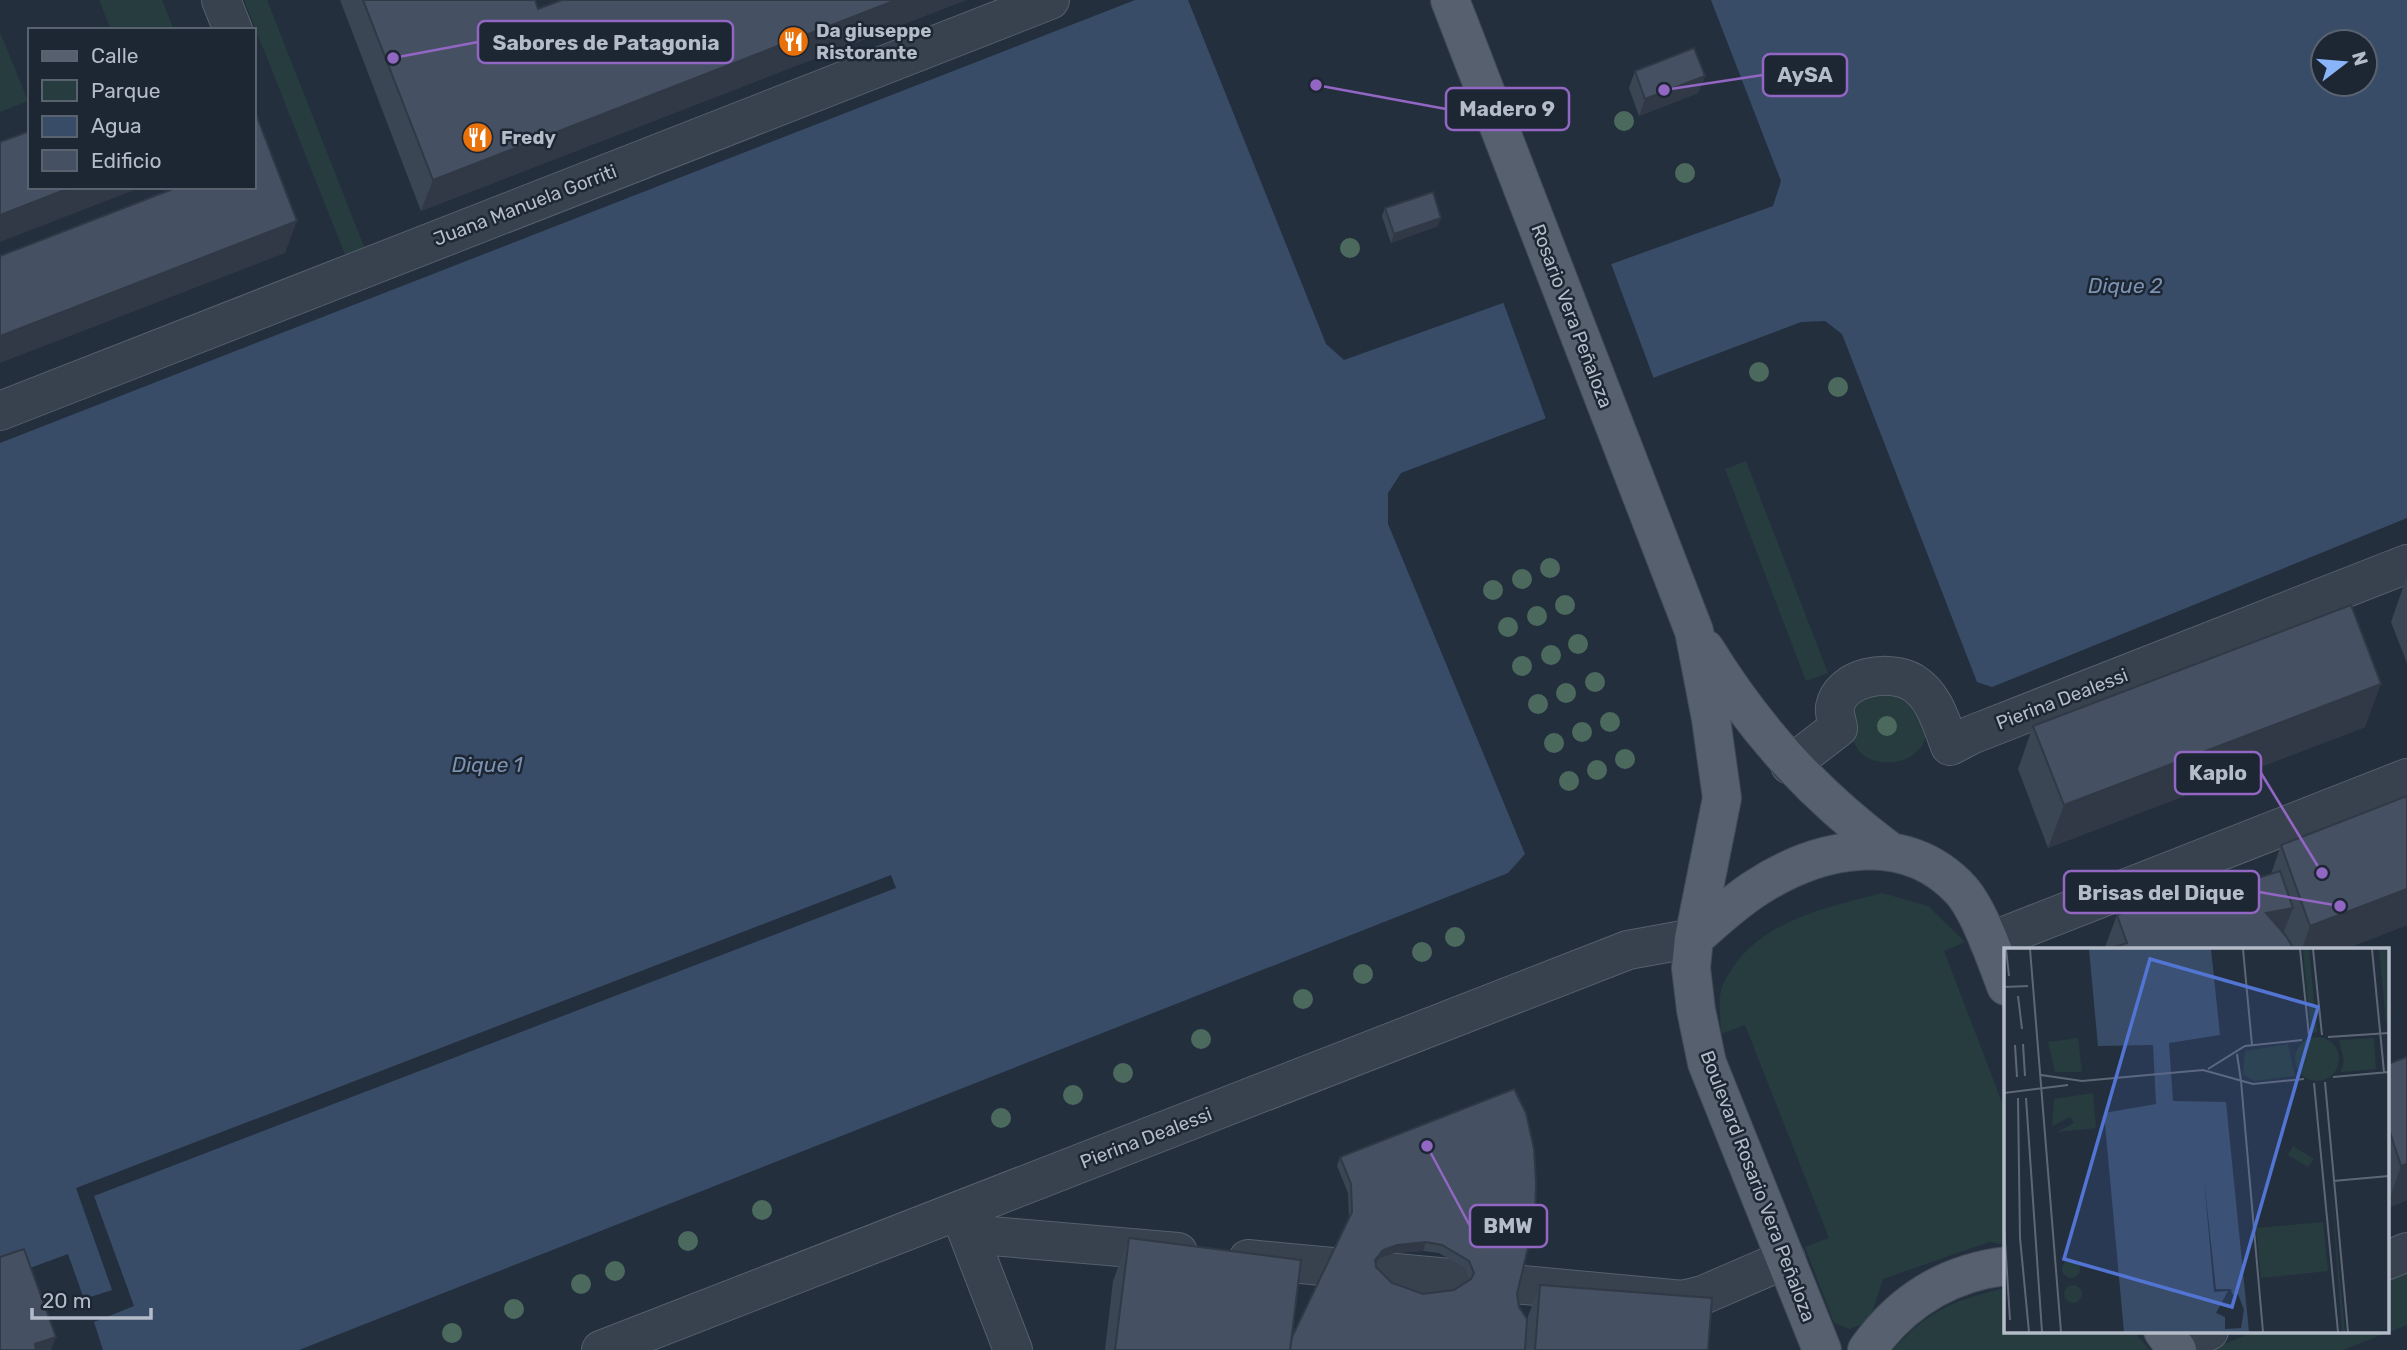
<svg xmlns="http://www.w3.org/2000/svg" width="2407" height="1350" font-family="Rubik,sans-serif">
	<style>
		.green { fill: #263c3f }
		.water { fill: #394c67; fill-rule: evenodd }
		.pier { fill: #242f3e }
		.lines { fill: none; stroke-linecap: round; stroke-linejoin: round }
		.minor-casing { stroke: #565f6c; stroke-width: 40 }
		.major-casing { stroke: #414a57; stroke-width: 40 }
		.minor { stroke: #38414e; stroke-width: 38 }
		.major { stroke: #56606e; stroke-width: 38 }
		.tree { fill: #4b6a5d }
		.wall { fill: #3b4654; fill-rule: evenodd }
		.shaded-wall { fill: #303945 }
		.building { fill: #455162; stroke: #303945; stroke-width: 2; fill-rule: evenodd }
		.labels { text-anchor: middle; dominant-baseline: central; stroke-width: 5; stroke-linejoin: round; paint-order: stroke }
		.poi-label { font-size: 19px; font-weight: bold; fill: #b4bcc9; stroke: #1d2633; text-anchor: start }
		.street-label { font-size: 19px; fill: #b4bcc9; stroke: #1d2633 }
		.water-label { font-size: 21px; font-style: italic; fill: #7c92b1; stroke: #1d2633 }
		.inset-road { fill: none; stroke: #5e6776; stroke-width: 2 }
		.view { fill: #5274d3; fill-opacity: 0.15; stroke: #5274d3; stroke-width: 3.5 }
		.inset-edge { fill: none; stroke: #b4bcc9; stroke-width: 3.5 }
		.leader { fill: none; stroke: #9266c3; stroke-width: 2.5 }
		.callout-dot { fill: #9266c3; stroke: #1d2633; stroke-width: 2.5 }
		.callout { fill: #1d2633; stroke: #9266c3; stroke-width: 2.5 }
		.callout-label { font-size: 21px; text-anchor: middle; font-weight: bold; fill: #b4bcc9 }
	</style>
	<rect width="100%" height="100%" fill="#242f3e"/>
	<path class="green" d="M99 0H162L174 30H111Z
		M244 0H267L365 249 346 257Z
		M0 32 28 101 0 112Z
		M1746 461 1828 673 1806 681 1725 469Z
		M1902 692C1909 700 1923 712 1925 722 1937 770 1849 780 1852 727 1853 712 1856 704 1868 695Z
		M1882 893 1928 906 1965 942 1944 951 2006 1113V1245L1989 1242 1883 1279 1869 1322 1849 1329 1834 1323 1805 1247 1829 1238 1745 1025 1721 1034C1721 1020 1717 997 1723 985 1752 922 1821 909 1882 893Z
		M2407 1272V1325L2343 1350H2208L2257 1331H2388V1280Z
		M2006 1288V1331H2133L2150 1350H1893C1928 1310 1956 1299 2006 1288Z"/>
	<path class="water" d="M1135 0H1188L1326 344 1344 360 1773 206 1781 181 1711 0H2407V518L1992 687 1977 682 1842 334 1825 321 1801 322 1401 473 1388 493V524L1525 854 1508 873 299 1350H0V443ZM2323 42H2365V84H2323Z"/>
	<path class="pier" d="M1610 261 1654 379 1546 419 1502 299Z
		M891 875 896 888 94 1196 134 1306 94 1322 103 1350H0V1279L68 1254 84 1299 112 1290 76 1188Z"/>
	<g class="lines">
		<defs>
			<path id="minor" d="M221 0 233 30
				M0 411 1050 0
				M1790 765 1838 728C1837 722 1834 713 1835 707 1841 676 1889 669 1912 682 1935 696 1941 723 1950 746L1971 735 2407 564
				M1989 942 2407 778
				M960 1213 1013 1350
				M968 1234 1178 1252
				M1248 1259 1683 1300 1703 1295 1786 1259
				M2388 1260 2407 1252
				M2174 1344 2209 1331
				M601 1350 1628 950 1694 938"/>
			<path id="major" d="M1450 0 1694 631 1711 719 1722 798 1694 938 1691 968 1696 1010 1707 1063 1822 1350
				M1705 649C1755 730 1812 793 1888 850
				M1694 938C1714 921 1734 902 1756 888 1819 847 1905 829 1961 890 1979 910 1996 959 2006 986
				M2163 1331 2177 1350
				M1867 1350C1901 1302 1947 1273 2006 1266"/>
		</defs>
		<use href="#minor" class="minor-casing"/>
		<use href="#major" class="major-casing"/>
		<use href="#minor" class="minor"/>
		<use href="#major" class="major"/>
	</g>
	<g class="tree">
		<circle cx="1624" cy="121" r="10"/>
		<circle cx="1685" cy="173" r="10"/>
		<circle cx="1350" cy="248" r="10"/>
		<circle cx="1759" cy="372" r="10"/>
		<circle cx="1838" cy="387" r="10"/>
		<circle cx="1550" cy="568" r="10"/>
		<circle cx="1522" cy="579" r="10"/>
		<circle cx="1493" cy="590" r="10"/>
		<circle cx="1565" cy="605" r="10"/>
		<circle cx="1537" cy="616" r="10"/>
		<circle cx="1508" cy="627" r="10"/>
		<circle cx="1578" cy="644" r="10"/>
		<circle cx="1551" cy="655" r="10"/>
		<circle cx="1522" cy="666" r="10"/>
		<circle cx="1595" cy="682" r="10"/>
		<circle cx="1566" cy="693" r="10"/>
		<circle cx="1538" cy="704" r="10"/>
		<circle cx="1610" cy="722" r="10"/>
		<circle cx="1887" cy="726" r="10"/>
		<circle cx="1582" cy="732" r="10"/>
		<circle cx="1554" cy="743" r="10"/>
		<circle cx="1625" cy="759" r="10"/>
		<circle cx="1597" cy="770" r="10"/>
		<circle cx="1569" cy="781" r="10"/>
		<circle cx="1455" cy="937" r="10"/>
		<circle cx="1422" cy="952" r="10"/>
		<circle cx="1363" cy="974" r="10"/>
		<circle cx="1303" cy="999" r="10"/>
		<circle cx="1201" cy="1039" r="10"/>
		<circle cx="1123" cy="1073" r="10"/>
		<circle cx="1073" cy="1095" r="10"/>
		<circle cx="1001" cy="1118" r="10"/>
		<circle cx="762" cy="1210" r="10"/>
		<circle cx="688" cy="1241" r="10"/>
		<circle cx="615" cy="1271" r="10"/>
		<circle cx="581" cy="1284" r="10"/>
		<circle cx="514" cy="1309" r="10"/>
		<circle cx="452" cy="1333" r="10"/>
	</g>
	<path class="wall" d="M340 0H535L538 9 562 0H966L421 211Z
		M1635 71 1705 76 1698 93 1639 116 1629 88Z
		M1385 208 1438 226 1391 243 1382 216Z
		M2406 579H2407V663L2391 622Z
		M2033 726 2365 727 2048 848 2018 769Z
		M2281 845 2407 925 2345 949H2106L2105 947 2117 915 2236 885 2271 874Z
		M2407 1057V1200L2388 1208V1064Z
		M1340 1157 1517 1294 1519 1307 1527 1319 1540 1285 1708 1350H1105L1113 1281 1129 1238 1292 1337 1349 1218 1348 1193 1337 1166ZM1423 1251 1439 1253 1466 1269 1470 1280 1454 1290 1423 1294 1392 1283 1376 1267V1264L1380 1258 1394 1253Z"/>
	<path class="shaded-wall" d="M896 0H966L421 211 433 180Z
		M1705 76 1698 93 1639 116 1645 99Z
		M72 187H142L0 242V215Z
		M1441 218 1438 226 1391 243 1394 234Z
		M297 221 285 253 0 363V336Z
		M2381 684 2365 727 2048 848 2064 805Z
		M2407 889V925L2345 949H2302L2310 926Z
		M2293 908 2281 939 2266 913Z
		M2407 1164V1200L2388 1208V1203L2401 1166Z
		M1426 1242 1423 1251 1394 1253 1380 1258 1372 1269 1375 1260 1383 1250 1397 1245Z
		M56 1337 51 1350H33L35 1344Z"/>
	<path class="building" d="M363 0H535L538 9 562 0H896L433 180Z
		M1694 48 1705 76 1645 99 1635 71Z
		M254 109 297 221 0 336V256L178 187H254Z
		M30 131V187H72L0 215V142Z
		M1433 192 1441 218 1394 234 1385 208Z
		M2351 605 2381 684 2064 805 2033 726Z
		M2407 796V889L2310 926 2281 845Z
		M2280 871 2293 908 2266 913 2286 936 2294 949H2108L2127 943 2117 915 2233 874 2236 885Z
		M2407 1057V1164L2401 1166 2388 1126V1064Z
		M1514 1089 1526 1113 1534 1149 1536 1183 1535 1218 1517 1294 1519 1307 1527 1319 1525 1350H1290L1292 1337 1352 1212 1351 1184 1340 1157ZM1426 1242 1442 1245 1469 1261 1474 1273 1471 1279 1454 1290 1423 1294 1392 1283 1376 1267 1375 1260 1383 1250 1397 1245Z
		M1129 1238 1301 1260 1290 1350H1115Z
		M24 1249 56 1337 35 1344 36 1350H0V1257Z
		M1540 1285 1712 1298 1708 1350H1535Z"/>
	<defs>
		<symbol id="restaurant-disc" viewBox="-11 -11 22 22"><circle r="9.5" fill="#e8710a" stroke="#1d2633"/><path d="M-5-6h1v4h1v-4h1v4h1v-4h1v5L-1.5 .5V6h-2V.5L-5-1ZM5-6V6H3V1.5H1.5Q1.5-4 5-6Z" fill="#fff"/></symbol>
	</defs>
	<g fill-rule="evenodd">
		<use href="#restaurant-disc" x="776" y="24" width="35" height="35"/>
		<use href="#restaurant-disc" x="460" y="120" width="35" height="35"/>
	</g>
	<g class="labels">
		<g class="poi-label">
			<text x="816" y="30">Da giuseppe<tspan x="816" dy="22">Ristorante</tspan></text>
			<text x="501" y="137">Fredy</text>
		</g>
		<g class="street-label">
			<text transform="translate(525 205) rotate(-21)">Juana Manuela Gorriti</text>
			<text transform="translate(1572 316) rotate(69)">Rosario Vera Peñaloza</text>
			<text transform="translate(2062 699) rotate(-21)">Pierina Dealessi</text>
			<text transform="translate(1146 1138) rotate(-21)">Pierina Dealessi</text>
			<text transform="translate(1758 1186) rotate(69)">Boulevard Rosario Vera Peñaloza</text>
		</g>
		<g class="water-label">
			<text x="2125" y="285">Dique 2</text>
			<text x="487" y="764">Dique 1</text>
		</g>
	</g>
	<g transform="translate(2004 948)">
		<rect width="385" height="385" fill="#242f3e"/>
		<path d="M299 1H305L313 84 307 85ZM375 1H385V79L382 74ZM291 111a22 22 0 1 1 44 0a22 22 0 1 1-44 0ZM74 90 78 124H51L44 94ZM370 90 372 121 337 124 340 113 335 92ZM284 96 291 128 250 133 239 126 241 103ZM89 145 92 180 53 184 70 175 66 169 48 178 50 151ZM289 198 310 211 304 219 284 207ZM327 238 341 384H338ZM319 274 324 323 257 330 252 280ZM58 321a9 9 0 1 1 18 0a9 9 0 1 1-18 0ZM60 346a9 9 0 1 1 18 0a9 9 0 1 1-18 0Z" fill="#263c3f"/>
		<path d="M85 1H207L216 87 165 95 169 153 222 154 245 384H120L100 165 152 156 149 97 94 98Z" fill="#394c67"/>
		<path d="M200 231 212 341H227L228 346H234L240 362 237 380 221 381V369L212 365 224 343 210 344Z" fill="#242f3e"/>
		<path class="inset-road" d="M2 1 5 28M26 1 57 384M239 1 248 97M296 1 305 88M309 1 318 87M368 1 380 124M0 39 24 38M14 48 18 81M324 89 385 85M19 96 21 128M11 97 13 129M233 106 237 133M204 121 241 98 298 92M37 127 78 133 199 122 249 136 300 131M329 129 385 124M237 133 259 384M321 134 344 384M310 135 334 384M0 145 64 137M14 150 16 290 25 384M22 150 38 384M329 233 385 228M0 277 6 372"/>
		<path class="view" d="M146 11 314 59 228 359 60 311Z"/>
		<rect width="385" height="385" class="inset-edge"/>
	</g>
	<path class="leader" d="M393 58L478 42M1664 90L1763 75M1316 85L1446 109M2322 873L2261 773M2340 906L2259 892M1427 1146L1470 1226"/>
	<g class="callout-dot">
		<circle cx="393" cy="58" r="7"/>
		<circle cx="1664" cy="90" r="7"/>
		<circle cx="1316" cy="85" r="7"/>
		<circle cx="2322" cy="873" r="7"/>
		<circle cx="2340" cy="906" r="7"/>
		<circle cx="1427" cy="1146" r="7"/>
	</g>
	<g class="callout">
		<rect x="478" y="21" width="255" height="42" rx="7"/>
		<rect x="1763" y="54" width="84" height="42" rx="7"/>
		<rect x="1446" y="88" width="123" height="42" rx="7"/>
		<rect x="2175" y="752" width="86" height="42" rx="7"/>
		<rect x="2064" y="871" width="195" height="42" rx="7"/>
		<rect x="1470" y="1205" width="77" height="42" rx="7"/>
	</g>
	<g class="callout-label">
		<text x="606" y="50">Sabores de Patagonia</text>
		<text x="1805" y="82">AySA</text>
		<text x="1507" y="116">Madero 9</text>
		<text x="2218" y="780">Kaplo</text>
		<text x="2161" y="900">Brisas del Dique</text>
		<text x="1508" y="1233">BMW</text>
	</g>
	<rect x="28" y="28" width="228" height="161" fill="#1d2633" stroke="#59626f" stroke-width="2"/>
	<rect x="42" y="51" width="35" height="10" fill="#56606e" stroke="#59626f" stroke-width="2"/>
	<text x="91" y="63" font-size="21" fill="#b4bcc9">Calle</text>
	<rect x="42" y="80" width="35" height="21" fill="#263c3f" stroke="#59626f" stroke-width="2"/>
	<text x="91" y="98" font-size="21" fill="#b4bcc9">Parque</text>
	<rect x="42" y="116" width="35" height="21" fill="#394c67" stroke="#59626f" stroke-width="2"/>
	<text x="91" y="133" font-size="21" fill="#b4bcc9">Agua</text>
	<rect x="42" y="150" width="35" height="21" fill="#455162" stroke="#59626f" stroke-width="2"/>
	<text x="91" y="168" font-size="21" fill="#b4bcc9">Edificio</text>
	<g transform="translate(2344 63) rotate(74)"><circle r="33" fill="#1d2633" stroke="#59626f" stroke-width="2"/>
	<path d="M0-5L12 26L0 18L-12 26Z" fill="#8ab4f8"/>
	<text y="-10" font-size="19" font-weight="bold" text-anchor="middle" fill="#b4bcc9">N</text>
	</g>
	<path d="M32 1308v10h119v-10" fill="none" stroke="#b4bcc9" stroke-width="3.5"/>
	<text x="42" y="1308" font-size="21" fill="#b4bcc9" stroke="#1d2633" stroke-width="5" paint-order="stroke">20 m</text>
</svg>
